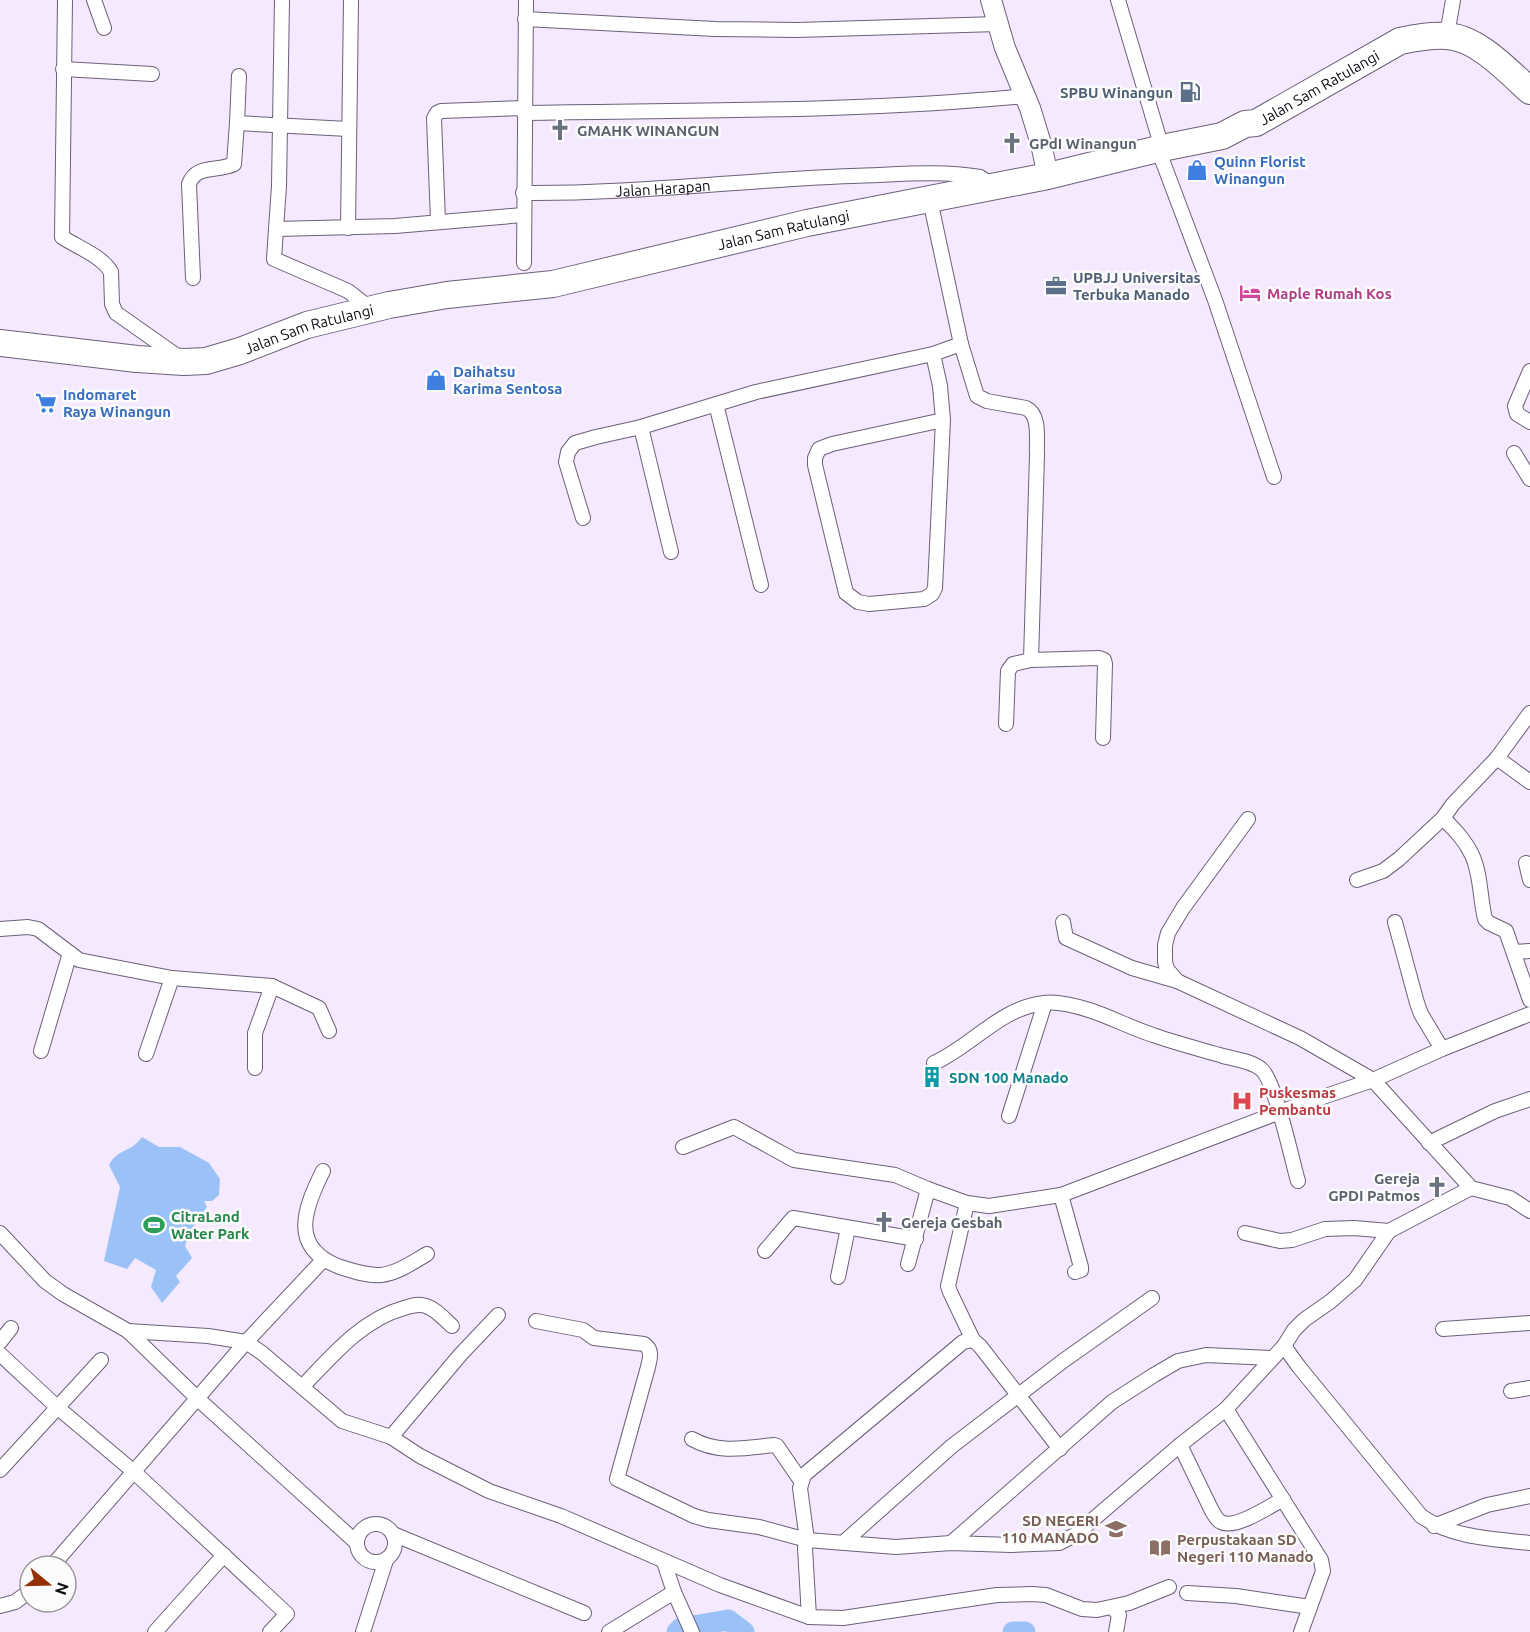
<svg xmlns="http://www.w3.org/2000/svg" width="1530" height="1632" font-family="Ubuntu,sans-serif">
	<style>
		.water { fill: #9ac2f7 }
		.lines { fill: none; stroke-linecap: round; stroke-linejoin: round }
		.river { stroke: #9ac2f7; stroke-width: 21 }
		.street-casing { stroke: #6c6076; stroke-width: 16 }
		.secondary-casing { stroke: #6c6076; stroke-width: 22 }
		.highway-casing { stroke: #6c6076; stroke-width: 28 }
		.street { stroke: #fff; stroke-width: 14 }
		.secondary { stroke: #fff; stroke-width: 20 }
		.highway { stroke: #fff; stroke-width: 26 }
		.labels { text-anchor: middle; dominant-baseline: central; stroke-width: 5; stroke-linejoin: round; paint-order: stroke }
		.street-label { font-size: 15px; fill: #0e0912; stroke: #fbfbfb }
		.service-label { font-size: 15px; font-weight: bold; fill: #4e5e75; stroke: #fbfbfb; text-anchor: end }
		.worship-label { font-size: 15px; font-weight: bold; fill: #5b616d; stroke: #fbfbfb; text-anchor: start }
		.shop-label { font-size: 15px; font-weight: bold; fill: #366cbe; stroke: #fbfbfb; text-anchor: start }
		.hotel-label { font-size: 15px; font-weight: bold; fill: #b23c85; stroke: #fbfbfb; text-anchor: start }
		.culture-label { font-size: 15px; font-weight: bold; fill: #0d838f; stroke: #fbfbfb; text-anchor: start }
		.health-label { font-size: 15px; font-weight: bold; fill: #be3a42; stroke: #fbfbfb; text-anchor: start }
		.leisure-label { font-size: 15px; font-weight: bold; fill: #27864d; stroke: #fbfbfb; text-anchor: start }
		.education-label { font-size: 15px; font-weight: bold; fill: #785e54; stroke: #fbfbfb; text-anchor: end }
	</style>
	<rect width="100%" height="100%" fill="#f4e9fe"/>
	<path class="water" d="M142 1137 159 1147H180L209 1163 220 1179 219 1195 212 1201H204L207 1207 190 1232 185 1246 192 1258 176 1276 180 1282 162 1303 151 1287 156 1270 135 1258 127 1269 104 1261 120 1187 109 1165C118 1148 131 1153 142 1137Z"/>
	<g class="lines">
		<path class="river" d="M677 1632 681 1628 728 1620 744 1632
			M1013 1632H1025"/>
		<defs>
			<g id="street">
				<path d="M65 0 62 237C77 247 102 256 111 272L112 304 116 313 180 358"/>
				<path d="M94 0 104 28"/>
				<path d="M282 0 279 186 276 229 395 226 523 215"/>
				<path d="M1118 0 1162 148"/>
				<path d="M525 19 715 29 797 30 998 24"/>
				<path d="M1447 35 1453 0"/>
				<path d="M63 69 152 74"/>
				<path d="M239 76 237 123 348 129"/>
				<path d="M524 113C691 110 859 112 1026 96"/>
				<path d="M1158 149 1215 300 1274 477"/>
				<path id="s1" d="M523 193C633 194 742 180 852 176 894 175 938 170 980 177L986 181 990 187"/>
				<path d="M930 200 961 344 977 396 987 401 1026 408C1041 415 1036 441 1037 455L1031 660"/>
				<path d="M438 221 434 118 437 113 441 111 524 108"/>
				<path d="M348 228 351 0"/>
				<path d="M276 229 274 259 348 291 371 309"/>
				<path d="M524 263 526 0"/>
				<path d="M193 278 189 184C196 164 218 172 234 164L237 123"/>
				<path d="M933 354 940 386 943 420 832 444 819 449 815 458V465L846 593 858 602 869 604 924 599 932 594 935 588 943 420"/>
				<path d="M1530 371 1515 406 1517 414 1530 422"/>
				<path d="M716 404 761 585"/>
				<path d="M641 427 671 552"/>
				<path d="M1514 453 1530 479"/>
				<path d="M583 518 566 462 568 452 575 443 596 437 641 427 756 392 933 354 961 344"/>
				<path d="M1006 724 1008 671 1013 664 1031 660 1099 658 1104 660 1105 664 1103 738"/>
				<path d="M1497 758 1530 782"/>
				<path d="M1443 818C1454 829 1465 840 1472 855 1481 874 1480 899 1485 919L1489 923 1506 931 1530 1000"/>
				<path d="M1248 819 1183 908 1168 933 1165 945V962L1167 969 1177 981 1300 1038 1373 1080 1471 1188 1510 1198 1530 1211"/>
				<path d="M1526 863 1530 880"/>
				<path d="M1357 880 1383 871 1399 859 1443 818 1453 804 1497 758 1530 713"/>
				<path d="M1063 922 1066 938 1132 968 1177 981"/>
				<path d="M1395 922 1417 1003 1421 1014 1442 1049"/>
				<path d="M0 929 28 927 38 929 79 960 89 962 172 978 272 986 319 1008 329 1031"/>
				<path d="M1514 952 1530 951"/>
				<path d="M41 1051 70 953"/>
				<path d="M146 1054 172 978"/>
				<path d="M934 1063C972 1046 1000 1008 1044 1003 1058 1001 1076 1006 1089 1010 1111 1017 1131 1028 1153 1035 1176 1043 1199 1049 1223 1056 1234 1059 1252 1061 1261 1069 1275 1079 1292 1161 1298 1181"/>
				<path d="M255 1068V1033L272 986"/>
				<path d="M1009 1116 1045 1003"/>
				<path d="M1429 1143 1495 1111 1530 1099"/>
				<path d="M683 1147 734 1127 794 1160 895 1175 928 1189 967 1203 989 1206 1061 1195 1296 1106 1373 1080 1442 1049 1530 1014"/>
				<path d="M323 1171C304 1209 289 1248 340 1267 353 1271 367 1276 381 1275 398 1273 413 1262 427 1254"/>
				<path d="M1061 1195 1081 1267V1270L1075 1272"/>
				<path d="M967 1203 948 1286 950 1292 973 1340"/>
				<path d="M0 1233 45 1281 63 1294 128 1331 198 1399 357 1543"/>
				<path d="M1245 1233 1280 1241 1292 1240 1325 1229 1354 1228 1389 1231"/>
				<path d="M765 1251 793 1218 916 1239"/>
				<path d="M908 1264 928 1189"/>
				<path d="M838 1277 848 1228"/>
				<path d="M536 1321 583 1330 594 1338 644 1344C653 1350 650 1358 648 1367L617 1479 694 1516 708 1520 759 1527 807 1540 896 1547 951 1543 1011 1545 1059 1543 1075 1535 1180 1445 1226 1409 1284 1346 1294 1330 1304 1320 1331 1301 1355 1280 1389 1231 1471 1188"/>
				<path d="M1443 1329 1530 1323"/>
				<path d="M128 1331 208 1336 246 1342 262 1353 342 1421 391 1437 420 1456 489 1491 561 1516 720 1585 809 1617 843 1618 997 1595 1032 1594 1046 1595 1082 1609 1097 1610 1129 1603 1169 1587"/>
				<path d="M0 1342 11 1328"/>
				<path d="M1284 1346 1299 1367 1421 1516C1452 1538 1494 1539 1530 1543"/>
				<path d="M0 1354 57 1407 133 1471 287 1614 270 1632"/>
				<path d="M302 1387C332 1356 361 1320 404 1308 411 1306 418 1303 426 1306 436 1309 444 1319 452 1326"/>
				<path d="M1511 1391 1530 1388"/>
				<path d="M1226 1409 1321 1560 1323 1571 1301 1632"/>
				<path d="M391 1437 461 1354 498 1315"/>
				<path d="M692 1439C718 1454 746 1448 774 1445L777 1446 801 1481"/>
				<path d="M1180 1445 1212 1511C1215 1515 1216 1520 1221 1522 1235 1530 1270 1506 1283 1499"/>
				<path d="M0 1470 101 1360"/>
				<circle cx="376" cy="1543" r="19"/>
				<path d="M1434 1526 1487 1505 1530 1496"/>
				<path d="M393 1534 584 1613"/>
				<path d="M844 1542 952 1446 1063 1361 1152 1298"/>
				<path d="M951 1543 1112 1402 1154 1375 1178 1361 1206 1355 1271 1358"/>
				<path d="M664 1562 674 1592 692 1632"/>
				<path d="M52 1566 246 1342 324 1259"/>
				<path d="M1187 1593 1236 1596 1310 1607"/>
				<path d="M0 1606 15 1602 30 1591"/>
				<path d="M1113 1608 1119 1615 1116 1632"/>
				<path d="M809 1617 805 1548 807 1540 800 1488 804 1475 963 1342 973 1340 980 1346 1060 1449"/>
				<path d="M155 1632 224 1555"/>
				<path d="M363 1632 386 1560"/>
				<path d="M609 1632 674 1592"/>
			</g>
			<path id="secondary" d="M991 0 1005 48 1030 108 1041 144 1048 176"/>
			<g id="highway">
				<path id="s2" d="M0 343 137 359 184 362 206 361 240 351 307 325 389 305 447 295 553 284 807 223 1048 176 1162 148 1222 136 1245 124 1256 123 1400 41C1415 38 1430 35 1446 36 1477 37 1508 71 1530 91"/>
			</g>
		</defs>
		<use href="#street" class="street-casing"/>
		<use href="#secondary" class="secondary-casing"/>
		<use href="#highway" class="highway-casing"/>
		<use href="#street" class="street"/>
		<use href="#secondary" class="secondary"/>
		<use href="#highway" class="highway"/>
	</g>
	<defs>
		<symbol id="fuel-bare" viewBox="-9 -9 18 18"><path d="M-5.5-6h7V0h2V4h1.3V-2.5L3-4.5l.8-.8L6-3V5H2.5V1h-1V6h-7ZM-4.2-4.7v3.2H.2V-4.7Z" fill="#5c6f8a" stroke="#fbfbfb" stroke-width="2.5" paint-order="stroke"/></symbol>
		<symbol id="church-bare" viewBox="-9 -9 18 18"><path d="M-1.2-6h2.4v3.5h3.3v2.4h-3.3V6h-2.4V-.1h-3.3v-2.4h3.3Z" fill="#6b7280" stroke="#fbfbfb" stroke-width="2.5" paint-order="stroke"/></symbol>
		<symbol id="shop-bare" viewBox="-9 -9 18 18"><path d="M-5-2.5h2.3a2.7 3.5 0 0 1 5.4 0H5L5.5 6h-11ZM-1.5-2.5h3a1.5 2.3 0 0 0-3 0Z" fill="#3f7fe0" stroke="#fbfbfb" stroke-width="2.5" paint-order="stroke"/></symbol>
		<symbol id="office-bare" viewBox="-9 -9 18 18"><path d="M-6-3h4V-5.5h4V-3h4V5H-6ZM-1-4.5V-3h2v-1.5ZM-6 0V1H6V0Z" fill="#5c6f8a" stroke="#fbfbfb" stroke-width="2.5" paint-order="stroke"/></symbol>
		<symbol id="hotel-bare" viewBox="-9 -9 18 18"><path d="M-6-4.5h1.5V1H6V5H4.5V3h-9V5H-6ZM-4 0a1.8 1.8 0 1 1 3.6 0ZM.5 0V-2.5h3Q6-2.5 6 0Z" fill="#d1479c" stroke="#fbfbfb" stroke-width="2.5" paint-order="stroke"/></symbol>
		<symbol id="supermarket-bare" viewBox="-9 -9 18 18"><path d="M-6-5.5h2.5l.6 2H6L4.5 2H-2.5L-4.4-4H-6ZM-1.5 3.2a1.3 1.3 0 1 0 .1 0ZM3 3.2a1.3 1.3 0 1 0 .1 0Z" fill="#3f7fe0" stroke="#fbfbfb" stroke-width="2.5" paint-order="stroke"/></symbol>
		<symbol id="building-bare" viewBox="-9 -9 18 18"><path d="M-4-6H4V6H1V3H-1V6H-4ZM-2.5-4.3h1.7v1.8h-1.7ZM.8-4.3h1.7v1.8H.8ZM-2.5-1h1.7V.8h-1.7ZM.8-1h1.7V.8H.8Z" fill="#0f9aa8" stroke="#fbfbfb" stroke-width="2.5" paint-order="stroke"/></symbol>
		<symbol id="hospital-bare" viewBox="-9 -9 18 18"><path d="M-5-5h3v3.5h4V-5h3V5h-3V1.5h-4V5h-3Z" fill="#e0444e" stroke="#fbfbfb" stroke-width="2.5" paint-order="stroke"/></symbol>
		<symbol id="stadium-bare" viewBox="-9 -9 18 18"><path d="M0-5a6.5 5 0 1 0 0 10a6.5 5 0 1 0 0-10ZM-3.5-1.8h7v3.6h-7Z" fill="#2e9e5b" stroke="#fbfbfb" stroke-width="2.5" paint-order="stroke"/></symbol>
		<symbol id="school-bare" viewBox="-9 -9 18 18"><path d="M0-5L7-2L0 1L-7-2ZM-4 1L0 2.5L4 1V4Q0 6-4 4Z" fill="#8d6e63" stroke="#fbfbfb" stroke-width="2.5" paint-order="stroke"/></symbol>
		<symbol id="library-bare" viewBox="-9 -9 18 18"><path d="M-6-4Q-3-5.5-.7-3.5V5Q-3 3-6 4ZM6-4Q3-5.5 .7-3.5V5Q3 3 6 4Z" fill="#8d6e63" stroke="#fbfbfb" stroke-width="2.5" paint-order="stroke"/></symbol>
	</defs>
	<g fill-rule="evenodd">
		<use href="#fuel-bare" x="1175" y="77" width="30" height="30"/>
		<use href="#church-bare" x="545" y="115" width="30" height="30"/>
		<use href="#church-bare" x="997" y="128" width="30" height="30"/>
		<use href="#shop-bare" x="1182" y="155" width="30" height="30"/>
		<use href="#office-bare" x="1041" y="271" width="30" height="30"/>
		<use href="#hotel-bare" x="1235" y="278" width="30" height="30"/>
		<use href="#shop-bare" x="421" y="365" width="30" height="30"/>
		<use href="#supermarket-bare" x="31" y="388" width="30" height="30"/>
		<use href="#building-bare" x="917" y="1062" width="30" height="30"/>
		<use href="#hospital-bare" x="1227" y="1086" width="30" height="30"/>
		<use href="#church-bare" x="1422" y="1172" width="30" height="30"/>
		<use href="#church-bare" x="869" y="1207" width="30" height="30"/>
		<use href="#stadium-bare" x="139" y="1210" width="30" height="30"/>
		<use href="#school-bare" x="1101" y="1514" width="30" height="30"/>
		<use href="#library-bare" x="1145" y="1533" width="30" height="30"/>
	</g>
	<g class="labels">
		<g class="street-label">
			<text stroke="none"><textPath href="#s2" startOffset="1359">Jalan Sam Ratulangi</textPath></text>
			<text stroke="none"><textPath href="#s1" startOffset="140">Jalan Harapan</textPath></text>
			<text stroke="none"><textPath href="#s2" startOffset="801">Jalan Sam Ratulangi</textPath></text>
			<text stroke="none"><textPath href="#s2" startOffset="315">Jalan Sam Ratulangi</textPath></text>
		</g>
		<g class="service-label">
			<text x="1173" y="92">SPBU Winangun</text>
			<text x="1073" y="277" text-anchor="start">UPBJJ Universitas<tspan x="1073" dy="17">Terbuka Manado</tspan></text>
		</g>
		<g class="worship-label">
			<text x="577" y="130">GMAHK WINANGUN</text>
			<text x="1029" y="143">GPdI Winangun</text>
			<text x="1420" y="1178" text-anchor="end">Gereja<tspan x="1420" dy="17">GPDI Patmos</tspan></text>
			<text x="901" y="1222">Gereja Gesbah</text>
		</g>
		<g class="shop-label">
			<text x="1214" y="161">Quinn Florist<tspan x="1214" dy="17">Winangun</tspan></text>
			<text x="453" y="371">Daihatsu<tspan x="453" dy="17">Karima Sentosa</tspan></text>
			<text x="63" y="394">Indomaret<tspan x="63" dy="17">Raya Winangun</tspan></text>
		</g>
		<g class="hotel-label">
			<text x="1267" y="293">Maple Rumah Kos</text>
		</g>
		<g class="culture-label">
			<text x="949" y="1077">SDN 100 Manado</text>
		</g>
		<g class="health-label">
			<text x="1259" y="1092">Puskesmas<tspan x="1259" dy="17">Pembantu</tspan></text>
		</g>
		<g class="leisure-label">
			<text x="171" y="1216">CitraLand<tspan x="171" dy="17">Water Park</tspan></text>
		</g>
		<g class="education-label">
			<text x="1099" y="1520">SD NEGERI<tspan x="1099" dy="17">110 MANADO</tspan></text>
			<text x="1177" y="1539" text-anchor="start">Perpustakaan SD<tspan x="1177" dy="17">Negeri 110 Manado</tspan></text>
		</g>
	</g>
	<g transform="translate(48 1584) rotate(109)"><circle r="28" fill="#fbfbfb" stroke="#9c9a9e" stroke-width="1.5"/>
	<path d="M0-4.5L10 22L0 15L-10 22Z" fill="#963008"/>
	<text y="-9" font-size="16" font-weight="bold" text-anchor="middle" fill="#0e0912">N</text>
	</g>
</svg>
